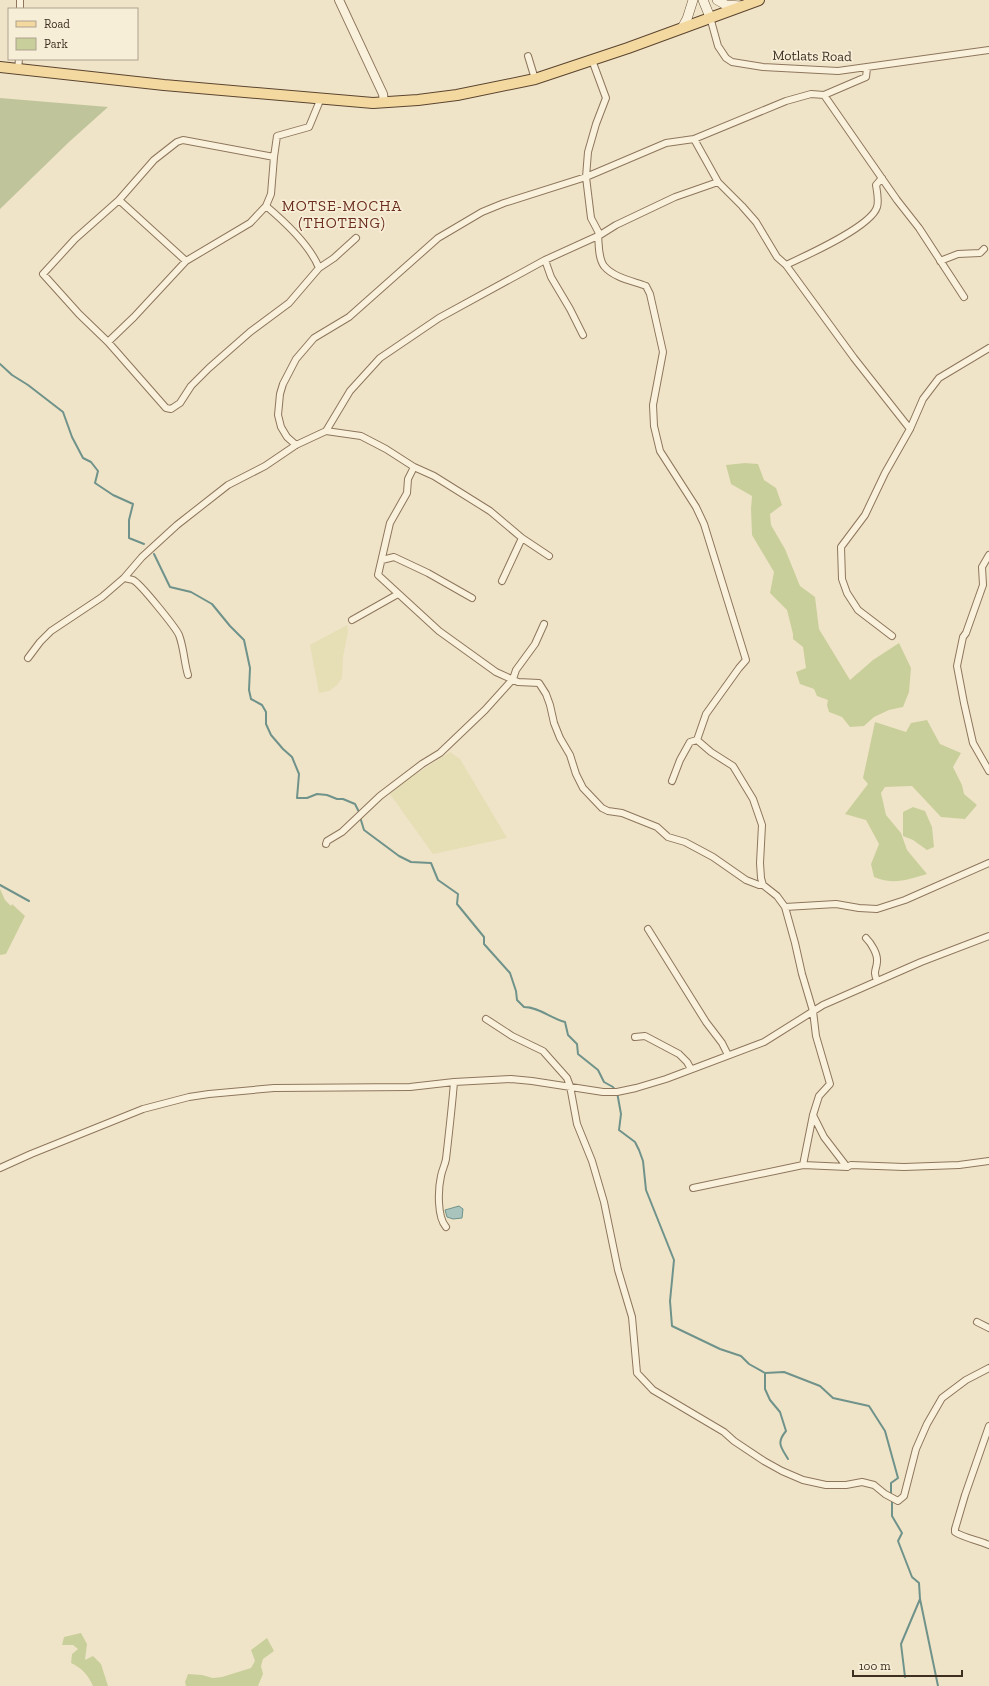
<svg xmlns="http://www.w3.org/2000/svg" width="989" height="1686" font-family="'Zilla Slab',serif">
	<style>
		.farmland { fill: #e6deb5 }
		.green { fill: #c9cf9b }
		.cemetery { fill: #bfc49a }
		.water { fill: #a9c4bc; stroke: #6f938a }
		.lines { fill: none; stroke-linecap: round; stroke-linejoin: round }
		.stream { stroke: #6f938a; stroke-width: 2 }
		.minor-casing { stroke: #8d765c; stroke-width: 8 }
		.tertiary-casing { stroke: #8d765c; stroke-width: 10 }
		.secondary-casing { stroke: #6f573f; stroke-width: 10 }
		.primary-casing { stroke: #5b4430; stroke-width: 12 }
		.minor { stroke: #faf1dc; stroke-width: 6 }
		.tertiary { stroke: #faf1dc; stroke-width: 8 }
		.secondary { stroke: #faf1dc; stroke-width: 9 }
		.primary { stroke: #f3d9a0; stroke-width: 10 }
		.labels { text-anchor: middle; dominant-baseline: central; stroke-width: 3.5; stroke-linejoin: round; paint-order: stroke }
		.street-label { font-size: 14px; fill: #3d2e20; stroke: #f7eed8 }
		.neighbourhood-label { font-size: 15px; letter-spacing: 1px; fill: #6b2e1e; stroke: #f7eed8 }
	</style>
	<rect width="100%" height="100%" fill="#f0e4c8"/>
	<path class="farmland" d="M347 625 348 632 343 657 342 678 337 685 329 691 319 693 310 645Z
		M450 752 460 759 507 838 433 854 390 794 402 783Z"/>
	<path class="green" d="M745 463 758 464 764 480 776 488 782 505 770 514 771 525 785 549 800 586 815 597 819 629 850 680 873 660 899 643 911 668 909 692 903 707 889 710 874 717 864 726 850 727 842 717 829 712 827 705 828 700 817 696 814 689 800 684 796 672 806 668 803 647 793 639V634L787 610 770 593 774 572 752 535 751 509 752 496 731 484 726 465Z
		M927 720 940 744 961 753 953 767 962 785 964 794 977 805 965 819 941 817 912 786 885 787 881 793 886 815 901 833 907 850 927 874C906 880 894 885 874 877L871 864 879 844 866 820 845 814 868 784 863 778 875 722 906 732 911 723Z
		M913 807 925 811 932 827 934 847 927 850 913 840 903 836V812Z
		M0 889 5 900 11 906 12 904 25 916 6 954 0 955Z
		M81 1633 87 1644 85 1660 93 1656 101 1664 108 1686H93C88 1675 82 1668 71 1663L72 1654 78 1649 73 1645H62L64 1637Z
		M267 1638 274 1651 263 1659 261 1666 263 1674 258 1686H186L185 1682 188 1674 202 1675 213 1678 222 1677 251 1668 255 1661 251 1650Z"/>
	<path class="cemetery" d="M0 98 108 107 69 142 0 209Z"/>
	<path class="water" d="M459 1206 463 1209 462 1218 453 1219 447 1217 445 1210Z"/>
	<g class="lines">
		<path class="stream" d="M0 364 12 375 28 385 63 412 72 437 83 458 91 462 98 471 95 483 113 495 133 504 129 520V538L144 544
			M154 554 170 587 191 592 212 604 230 626 244 640 250 668 249 690 251 699 262 705 266 712V724L271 735 283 749 292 757 299 774 297 798H307L317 794 327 795 337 799H343L355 804 359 812
			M360 817 364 830 399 856 411 862 431 863 438 880 458 894 457 904 484 937V944L510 973 516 991 517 1000 524 1007C539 1007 550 1018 565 1022L568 1035 577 1044 578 1054 598 1070 604 1082 613 1087 617 1092 621 1114 619 1130 635 1142 639 1150 643 1161 646 1190 674 1260 670 1301 672 1326 720 1349 741 1356 749 1364 765 1373 784 1372 820 1386 833 1398 869 1406 885 1431 898 1478 891 1483V1495
			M0 885 29 901
			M765 1373V1389L770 1400 780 1412 786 1431C776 1443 781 1447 788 1459
			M892 1500V1516L902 1533 898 1541 912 1577 919 1583 920 1599 901 1644 905 1677
			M920 1599 938 1686"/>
		<defs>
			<path id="minor" d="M20 0V9
				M710 17 718 46 726 58 732 62 763 67 838 71 989 50
				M528 56 535 79
				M592 60 606 98 596 124 588 152 586 177 591 218 600 235
				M18 69 19 59
				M824 95 897 200 919 228 964 297
				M321 98 309 127 277 136 274 157 183 140 177 142 154 160 119 200 75 239 43 274 79 314 108 342 166 408 171 409 180 403 191 386 209 368 250 332 289 303 319 268 334 258 356 238
				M694 139 718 182 742 206 756 222 777 257 786 265 854 358 910 429
				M119 200 186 261
				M266 206C285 222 310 245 319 268
				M598 235C599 244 598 258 604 266 614 278 633 281 646 286L650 294 663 352 653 405 654 426 660 451 696 507 704 524 746 660 739 668 706 714 697 740
				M545 260 551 277 570 309 583 335
				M940 261 958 254 980 253 984 249
				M786 265C805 256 871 227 877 207 879 201 877 191 876 185L882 178
				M108 342 134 317 186 261 250 223 266 206 271 194 274 157
				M326 431 361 436 386 449 414 467 434 476 490 511 522 538 549 556
				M296 445 287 437 281 427 278 415 280 394 283 384 296 359 314 338 349 317 438 238 482 212 504 203 586 177 666 143 694 139 786 101 811 94 824 95 866 77 867 68
				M414 467 408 479 407 493 390 523 378 575 439 631 496 672 518 682 539 683 546 694 550 705 554 723 560 738 570 755 576 774 583 788 602 808 608 811 622 813 657 827 668 837 685 842 713 857 746 880 759 885H763
				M989 555 982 567 983 585 966 633 963 637 957 666 964 703 973 743 989 771
				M382 560 394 557 428 573 472 598
				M124 578C127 579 131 579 133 580 140 583 176 628 179 635 184 648 184 662 188 675
				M502 581 522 538
				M352 620 398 594
				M892 636 858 610 847 593 842 579 841 547 865 515 885 473 910 429 923 399 939 378 989 348
				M28 658 40 642 51 631 102 597 124 578 142 557 177 525 228 485 265 466 296 445 326 431 350 391 380 358 439 318 545 260 600 235 616 225 675 197 718 182
				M697 740 711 752 733 766 753 799 762 825 760 863 761 878 763 885 777 896 785 907 795 943 802 974 813 1011 816 1036 830 1084 819 1096 813 1115 803 1165
				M672 781 680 760 690 742 697 740
				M326 844 327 841 342 832 380 796 422 764 440 753 485 710 513 679 516 670 535 644 544 624
				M785 907 836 904 859 908 877 909 905 900 989 863
				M648 929 706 1022 722 1043 728 1055
				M866 938C871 943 878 954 877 962 876 972 873 970 877 981
				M486 1019 512 1036 543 1051 567 1078 570 1086 577 1124 592 1161 604 1202 618 1270 632 1317 637 1373 653 1390 724 1432 734 1441 764 1461 782 1471 803 1480 826 1485H846L862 1482 874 1485 885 1494 898 1501 904 1496 916 1449 927 1424 942 1398 966 1380 989 1368
				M635 1037 645 1036 679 1054 687 1062 691 1069
				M813 1115 824 1137 847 1167 851 1165 904 1167 959 1165 989 1161
				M0 1168 31 1154 143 1109 189 1097 209 1094 274 1088 410 1087 454 1082 511 1079 532 1081 603 1092H617L636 1088 666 1079 764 1042 823 1005 921 962 989 936
				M693 1188 803 1165 847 1167
				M446 1227C437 1217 438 1189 441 1176 442 1170 445 1165 446 1159 449 1133 452 1107 454 1082
				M977 1322 989 1328
				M989 1426 965 1495 955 1529V1532C964 1538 978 1540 989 1545"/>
			<path id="tertiary" d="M339 0 383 94 384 102"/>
			<path id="secondary" d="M703 0 710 17
				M717 0 726 5 742 6
				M682 28 687 19 693 0"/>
			<path id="primary" d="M0 67 164 85 373 103 418 100 457 95 535 79 628 48 759 0"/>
		</defs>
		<use href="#minor" class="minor-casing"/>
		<use href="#tertiary" class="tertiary-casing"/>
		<use href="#secondary" class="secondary-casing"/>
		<use href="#primary" class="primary-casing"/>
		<use href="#minor" class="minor"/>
		<use href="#tertiary" class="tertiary"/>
		<use href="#secondary" class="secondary"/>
		<use href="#primary" class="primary"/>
	</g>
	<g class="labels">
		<g class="street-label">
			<text transform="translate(812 56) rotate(1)">Motlats Road</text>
		</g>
		<g class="neighbourhood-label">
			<text x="342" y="206">MOTSE-MOCHA<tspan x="342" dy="17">(THOTENG)</tspan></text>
		</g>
	</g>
	<rect x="8" y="8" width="130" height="52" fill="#f7eed8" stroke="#ada18e"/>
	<rect x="16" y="21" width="20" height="6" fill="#f3d9a0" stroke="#ada18e"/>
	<text x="44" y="28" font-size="12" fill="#3d2e20">Road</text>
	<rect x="16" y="38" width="20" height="12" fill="#c9cf9b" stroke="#ada18e"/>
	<text x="44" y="48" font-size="12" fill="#3d2e20">Park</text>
	<path d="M853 1670v6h109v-6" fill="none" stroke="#3d2e20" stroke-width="2"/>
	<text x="859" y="1670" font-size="12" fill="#3d2e20" stroke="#f7eed8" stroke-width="3" paint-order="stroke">100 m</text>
</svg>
